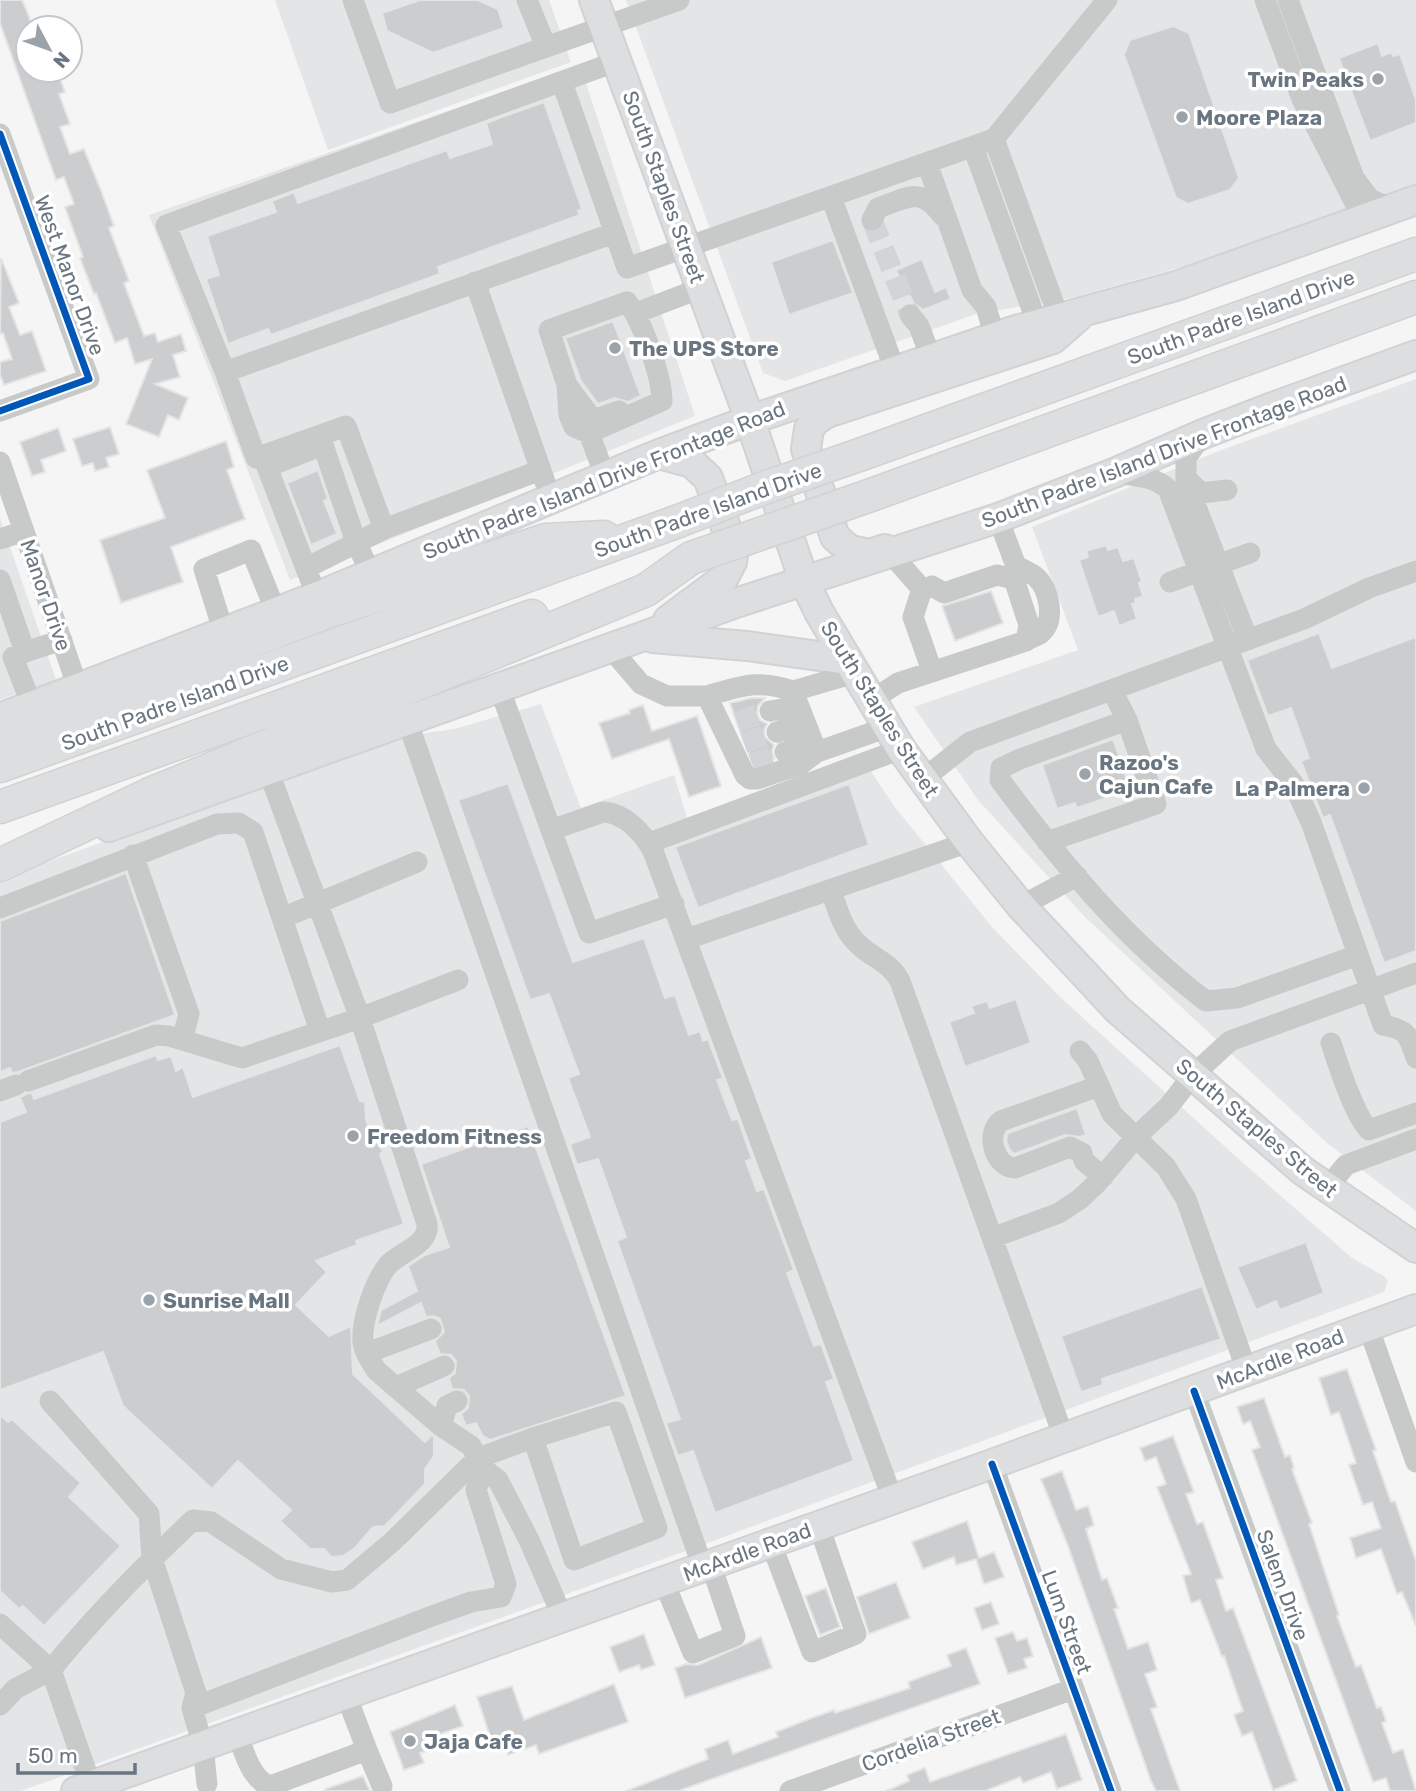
<svg xmlns="http://www.w3.org/2000/svg" width="1416" height="1791" font-family="Rubik,sans-serif">
<style>
.built{fill:#e4e5e6}
.building{fill:#cccdce;stroke:#e4e4e4;stroke-width:2}
.lines{fill:none;stroke-linecap:round;stroke-linejoin:round}
.minor-tunnel{stroke:#d2d5d8;stroke-width:21;stroke-dasharray:21 10;stroke-linecap:butt}
.major-casing{stroke:#d1d2d3;stroke-width:32}
.highway-casing{stroke:#d1d2d2;stroke-width:35}
.minor{stroke:#c8caca;stroke-width:21}
.major{stroke:#dddedf;stroke-width:28}
.highway{stroke:#dddedf;stroke-width:32}
.highway-bridge-casing{stroke:#d1d2d2;stroke-width:35;stroke-linecap:butt}
.highway-bridge{stroke:#dddedf;stroke-width:32}
.cycleway-casing{stroke:#fff;stroke-width:11}
.cycleway{stroke:#0057b8;stroke-width:7}
.poi-dot{fill:#9aa2aa;stroke:#fff;stroke-width:2.5}
.labels{text-anchor:middle;dominant-baseline:central;stroke-width:7;stroke-linejoin:round;paint-order:stroke}
.poi-label{font-size:21px;font-weight:bold;fill:#697681;stroke:#fff;text-anchor:start}
.street-label{font-size:21px;fill:#697681;stroke:#fff}
</style>
<rect width="100%" height="100%" fill="#f5f5f5"/>
<path class="built" d="M275 0H549L571 62 328 150Z
M626 0H1416V190L1279 240 1071 298 976 314 785 381 763 373Z
M580 65 695 416 290 580 149 215Z
M1416 379V1211L1328 1144 1086 918 978 800 914 707 1078 650 1032 527 1216 452Z
M0 518 56 680 0 700Z
M541 704 581 808 674 775 687 818 860 755 894 806 992 927 1060 997 1242 1162 1352 1258 1384 1276 1388 1282 1384 1292 686 1551 21 1791H0V879L391 738 454 729Z"/>
<path class="building" d="M0 0H22L26 9 33 28H28V70H57L65 92 59 94 70 124 60 127 70 154 84 149 102 193 114 226 109 228 129 281 124 283 144 336 155 333 158 342 181 334 186 351 173 355 180 377 155 384 188 398 179 420 168 415 159 437 126 424 152 359 135 364 127 338 115 343 96 293 94 294 80 258 83 257 65 207 74 204 64 177 56 180 0 23Z
M420 0H478L498 9 504 28 433 53 387 31 382 13Z
M1173 26 1189 33 1239 178 1230 190 1188 204 1176 198 1124 55 1130 40Z
M1378 43 1382 56 1392 52 1393 56 1400 54 1416 100V123L1370 141 1339 58Z
M544 102 582 209 578 211 580 215 438 267 440 274 271 335 268 329 228 344 206 279 219 275 207 236 276 212 272 201 294 192 298 203 447 150 450 158 492 144 486 123Z
M833 240 853 293 789 315 771 262Z
M1 258 19 303 9 307 20 335 32 331 46 371 4 385 0 374V362L12 359 3 333 0 334Z
M922 259 935 292 946 287 951 299 923 310 913 302 910 296 908 297 896 270Z
M613 321 641 396 628 402 615 398 598 404 581 381 565 338Z
M110 427 119 454 106 458 109 467 95 471 93 463 82 466 73 439Z
M58 428 66 451 41 460 45 472 32 476 20 442Z
M226 441 234 467 227 470 245 519 171 547 183 582 121 603 100 540 165 518 147 470Z
M318 470 328 499 324 501 337 534 311 545 287 483Z
M1106 545 1108 550 1118 547 1123 561 1134 558 1142 582 1139 583 1143 596 1135 599 1136 603 1132 604 1137 619 1119 626 1114 611 1098 617 1079 560 1088 557 1086 551Z
M991 591 1003 623 955 641 942 606Z
M1319 633 1332 668 1416 637V951L1384 963 1330 815 1323 818 1301 761 1309 758 1291 708 1268 716 1247 660Z
M751 698H765L758 706 757 714 760 720 767 724 764 730 765 737 774 745 772 751 774 759 755 766 744 742 730 703Z
M643 705 652 731 697 716 721 786 689 797 669 739 612 759 599 723 630 713 629 710Z
M1113 739 1129 785 1117 789 1118 794 1077 808 1075 803 1057 809 1042 765Z
M508 783 573 962 644 938 665 998 675 995 689 1035 700 1031 703 1041 708 1039 723 1078 717 1080 732 1120 738 1119 752 1159 746 1161 757 1191 764 1189 794 1270 787 1273 814 1346 821 1344 834 1379 826 1382 854 1461 715 1513 693 1451 678 1456 666 1423 680 1419 617 1241 626 1237 598 1159 577 1165 570 1144 590 1137 568 1078 579 1074 549 994 530 1000 458 800Z
M849 784 869 845 698 908 675 847Z
M126 873 175 1015 18 1072 12 1073 10 1068 0 1072V921Z
M1016 999 1031 1043 965 1067 949 1022 974 1013 971 1006 987 1001 990 1008Z
M340 1045 360 1101 365 1102 366 1120 375 1143H378L383 1152 380 1154 404 1224 356 1241 357 1245 316 1261 327 1272 296 1305 329 1336 351 1326 353 1374 425 1442 432 1435 434 1437V1456L425 1469V1484L385 1526 373 1527 355 1548 343 1556 331 1557 324 1549H310L280 1521 291 1510 238 1461 212 1489 123 1406 103 1352 0 1390V1122L26 1112 20 1097 26 1094 32 1093 34 1099 156 1055 158 1060 171 1056 176 1071 183 1067 193 1097Z
M1077 1108 1086 1135 1080 1137 1065 1135 1014 1154 1009 1149 1006 1140 1008 1133Z
M528 1126 626 1396 490 1440 482 1435 476 1423 466 1426 461 1414 468 1408 469 1396 464 1390 452 1389 449 1378 455 1373 456 1361 451 1355 440 1354 435 1341 444 1332 440 1319 434 1316 426 1317 421 1303 377 1326 381 1310 417 1291 408 1266 425 1255 449 1247 421 1164Z
M1306 1242 1324 1293 1280 1310 1276 1301 1256 1310 1237 1267Z
M1202 1286 1221 1339 1102 1379 1103 1385 1081 1392 1061 1336Z
M1347 1369 1376 1450 1373 1451 1391 1502 1395 1501 1416 1561V1626L1402 1592 1397 1594 1381 1549 1356 1558 1350 1538 1381 1528 1372 1502 1363 1505 1349 1465 1356 1463 1339 1412 1331 1415 1319 1378Z
M1264 1398 1285 1457 1290 1455 1294 1468 1292 1469 1312 1523 1309 1524 1339 1615 1337 1616 1356 1667 1361 1665 1377 1708 1381 1707 1386 1721 1382 1723 1393 1753 1403 1749 1416 1791H1390L1386 1778 1373 1782 1252 1450 1260 1447 1250 1421 1243 1424 1237 1407Z
M0 1415 8 1422 12 1419 81 1483 69 1497 121 1546 44 1626 23 1606 19 1609 0 1591Z
M1173 1436 1194 1492 1186 1494 1197 1524 1203 1522 1223 1578 1216 1580 1226 1611 1233 1608 1297 1781 1273 1790 1252 1732 1242 1736 1234 1715 1243 1711 1224 1656 1222 1657 1200 1600 1191 1603 1183 1576 1191 1574 1157 1487 1166 1484 1156 1457 1145 1461 1140 1448Z
M1062 1471 1076 1510 1088 1506 1094 1525 1086 1529 1102 1580 1107 1578 1118 1608 1114 1609 1128 1649 1148 1642 1157 1670 1145 1674 1157 1707 1151 1709 1180 1791H1156L1151 1781 1068 1546 1041 1479Z
M967 1521 979 1558 994 1552 1004 1577 984 1584 976 1559 956 1565 954 1557 923 1569 912 1542Z
M896 1582 910 1618 869 1634 857 1597Z
M826 1588 840 1627 820 1635 805 1596Z
M991 1602 999 1624 982 1630 974 1608Z
M1013 1632 1017 1641 1027 1638 1033 1656 1024 1659 1027 1668 1008 1674 995 1638Z
M644 1634 655 1665 641 1670 639 1665 619 1672 610 1647Z
M761 1637 772 1668 685 1698 675 1668 686 1664 698 1665Z
M966 1648 980 1684 678 1791H626L708 1759 705 1749 728 1740 733 1754 778 1737 776 1732 809 1719 834 1710 835 1713 910 1688 908 1682 951 1666 947 1655Z
M614 1684 628 1722 539 1754 536 1745 508 1755 504 1744 494 1748 477 1697 512 1686 524 1720Z
M455 1705 463 1726 426 1739 430 1750 420 1753 424 1763 404 1770 390 1732Z
M1066 1734 1082 1780 1057 1789 1051 1772 1023 1783 1020 1777 985 1791H886L909 1781 907 1775 925 1768 930 1782Z
M363 1776 370 1791H325V1789Z"/>
<g class="lines">
<path class="minor-tunnel" d="M872 220 910 315
M737 722 770 711
M744 743 777 732
M752 764 785 752"/>
<defs>
<path id="major" d="M594 0 750 420 804 581 819 612 901 749 969 842 1021 906 1118 1010 1303 1171 1416 1248
M659 454 692 463 708 478 734 549 732 562 723 579 668 620
M885 549 870 554 850 550 835 537 806 449 809 429 816 420 827 413 1053 339 1077 318
M653 638 747 646 848 660
M0 718 323 594 659 454 750 420 1016 330 1176 286 1416 200
M109 827 739 602 998 518 1114 473 1203 434 1270 408 1416 355
M76 1791 992 1464 1416 1309"/>
<path id="highway" d="M862 454 1416 254
M874 494 1416 297
M0 736 333 610 546 540 604 537
M0 766 676 522
M0 807 532 616
M0 865 150 794 646 590 691 558"/>
</defs>
<use href="#major" class="major-casing"/>
<use href="#highway" class="highway-casing"/>
<path class="minor" d="M353 0 390 103 546 47
M527 0 546 47 679 0
M1265 0 1302 99 1357 207 1356 222
M1288 0 1354 178 1370 199 1392 209
M562 82 627 268 994 139 1107 0
M0 134 89 379 0 411
M994 139 1059 318
M973 147 1037 323
M927 163 972 290 986 307 995 337
M831 197 895 370
M872 220 878 208C909 197 920 186 943 216
M475 282 545 482
M627 302C642 320 662 377 662 401L589 433 574 427 569 415 567 385 549 330Z
M636 313 701 288
M910 315 919 326 931 358
M225 372 614 233
M567 385 590 416 599 418 619 411
M589 433 605 476
M1203 434 1186 458V481L1248 640
M0 462 78 688
M1114 473C1134 476 1152 475 1168 489L1266 749 1293 783 1311 822 1383 1025C1408 1030 1408 1034 1416 1058
M1187 479 1201 493 1227 490
M384 529 346 426 256 458 225 372 166 225 618 61
M0 539 24 531
M891 554 922 589 913 617 932 671
M306 568 384 529 541 470
M0 580 25 652 62 640
M1170 582 1250 553
M932 586 944 593 997 575 1014 579 1029 625 1026 641
M317 597 267 467 323 445 356 542 371 574
M224 633 204 569 251 550 276 612
M611 649 641 684 667 696H707L745 775 750 779H757L801 764 817 752 888 727
M25 652 13 657 32 706
M499 687 551 830 603 812C625 813 643 833 653 851L893 1500
M1112 690 1127 720 1020 759 1001 768 1000 780C1061 862 1124 939 1206 1001L1237 998 1358 955
M707 696C743 686 756 679 793 691
M872 700 898 683 1026 641C1030 638 1037 636 1041 633 1056 620 1049 589 1036 577 1030 572 1022 569 1016 566L998 518
M770 711 799 706
M407 720 703 1568
M777 732 805 722
M785 752 812 740
M817 752 793 691 855 673
M268 770 360 1018 427 1224C430 1245 400 1252 388 1265 375 1281 361 1321 363 1342 364 1352 371 1362 377 1371L441 1426 471 1446 484 1469 498 1480 529 1540 563 1618
M922 780 970 742 1304 619 1369 588 1416 571
M551 830 589 933 674 904
M1047 842 1156 804 1127 720
M649 843 901 749
M133 855 189 1014 182 1040
M831 891C838 910 843 931 859 945 875 960 889 961 900 981L1064 1438
M1021 906 1077 876
M0 908 217 824 239 823 253 832 282 918 417 862
M282 918 320 1031
M687 939 969 842
M1331 1043C1338 1064 1354 1115 1369 1130L1416 1113
M1080 1051 1088 1061 1112 1114 1166 1167 1186 1199 1247 1371
M28 1081 156 1035 169 1036 242 1058 360 1018 458 980
M1099 1086 1001 1121C985 1133 994 1167 1015 1168L1070 1147 1082 1153 1084 1161 1103 1177
M0 1091 16 1085
M1327 1188 1346 1165 1416 1139
M992 1238 1059 1213 1080 1199 1097 1183 1137 1136 1169 1106 1193 1075 1230 1041 1416 973
M1368 1326 1416 1462
M367 1353 431 1329
M396 1387 444 1366
M1194 1391 1340 1791
M50 1401 149 1514 152 1558 196 1693 192 1708 203 1746 207 1784
M441 1426 447 1406 457 1401
M992 1464 1111 1791
M771 1543 812 1652 856 1634 819 1526
M664 1582 693 1653 735 1636 711 1565
M0 1624 51 1670 15 1689 0 1705
M192 1708 432 1616 471 1602 501 1597 506 1584 476 1490 484 1469
M237 1734C244 1751 251 1780 270 1786L367 1750 346 1695
M367 1750 382 1786
M93 1791 51 1670C94 1616 142 1568 193 1520L211 1522 281 1569 332 1582 347 1580 392 1542 478 1458 533 1438 616 1412 657 1528 574 1560 533 1438
M790 1791 1073 1689"/>
<use href="#major" class="major"/>
<use href="#highway" class="highway"/>
<defs>
<path id="highway-bridge" d="M676 522 764 488 862 454
M691 558 874 494"/>
</defs>
<use href="#highway-bridge" class="highway-bridge-casing"/>
<use href="#highway-bridge" class="highway-bridge"/>
<defs>
<path id="cycleway" d="M0 134 89 379 0 411
M1194 1391 1340 1791
M992 1464 1111 1791"/>
</defs>
<use href="#cycleway" class="cycleway-casing"/>
<use href="#cycleway" class="cycleway"/>
</g>
<g class="poi-dot">
<circle cx="1378" cy="79" r="7"/>
<circle cx="1182" cy="117" r="7"/>
<circle cx="615" cy="348" r="7"/>
<circle cx="1085" cy="774" r="7"/>
<circle cx="1364" cy="788" r="7"/>
<circle cx="353" cy="1136" r="7"/>
<circle cx="149" cy="1300" r="7"/>
<circle cx="410" cy="1741" r="7"/>
</g>
<g class="labels">
<g class="poi-label">
<text x="1364" y="79" text-anchor="end">Twin Peaks</text>
<text x="1196" y="117">Moore Plaza</text>
<text x="629" y="348">The UPS Store</text>
<text x="1099" y="762">Razoo's<tspan x="1099" dy="24">Cajun Cafe</tspan></text>
<text x="1350" y="788" text-anchor="end">La Palmera</text>
<text x="367" y="1136">Freedom Fitness</text>
<text x="163" y="1300">Sunrise Mall</text>
<text x="424" y="1741">Jaja Cafe</text>
</g>
<g class="street-label">
<text transform="translate(664 187) rotate(70)">South Staples Street</text>
<text transform="translate(70 275) rotate(70)">West Manor Drive</text>
<text transform="translate(1241 317) rotate(-20)">South Padre Island Drive</text>
<text transform="translate(1164 452) rotate(-21)">South Padre Island Drive Frontage Road</text>
<text transform="translate(604 480) rotate(-22)">South Padre Island Drive Frontage Road</text>
<text transform="translate(708 510) rotate(-20)">South Padre Island Drive</text>
<text transform="translate(46 595) rotate(71)">Manor Drive</text>
<text transform="translate(175 703) rotate(-20)">South Padre Island Drive</text>
<text transform="translate(880 709) rotate(58)">South Staples Street</text>
<text transform="translate(1257 1128) rotate(40)">South Staples Street</text>
<text transform="translate(1280 1359) rotate(-21)">McArdle Road</text>
<text transform="translate(747 1552) rotate(-20)">McArdle Road</text>
<text transform="translate(1283 1585) rotate(70)">Salem Drive</text>
<text transform="translate(1067 1622) rotate(70)">Lum Street</text>
<text transform="translate(931 1740) rotate(-20)">Cordelia Street</text>
</g>
</g>
<g transform="translate(49 49) rotate(131)"><circle r="33" fill="#ffffff" stroke="#c3c8cd" stroke-width="2"/>
<path d="M0-5L12 26L0 18L-12 26Z" fill="#9aa2aa"/>
<text y="-10" font-size="19" font-weight="bold" text-anchor="middle" fill="#697681">N</text>
</g>
<path d="M18 1763v10h117v-10" fill="none" stroke="#697681" stroke-width="3.5"/>
<text x="28" y="1763" font-size="21" fill="#697681" stroke="#ffffff" stroke-width="5" paint-order="stroke">50 m</text>
</svg>
